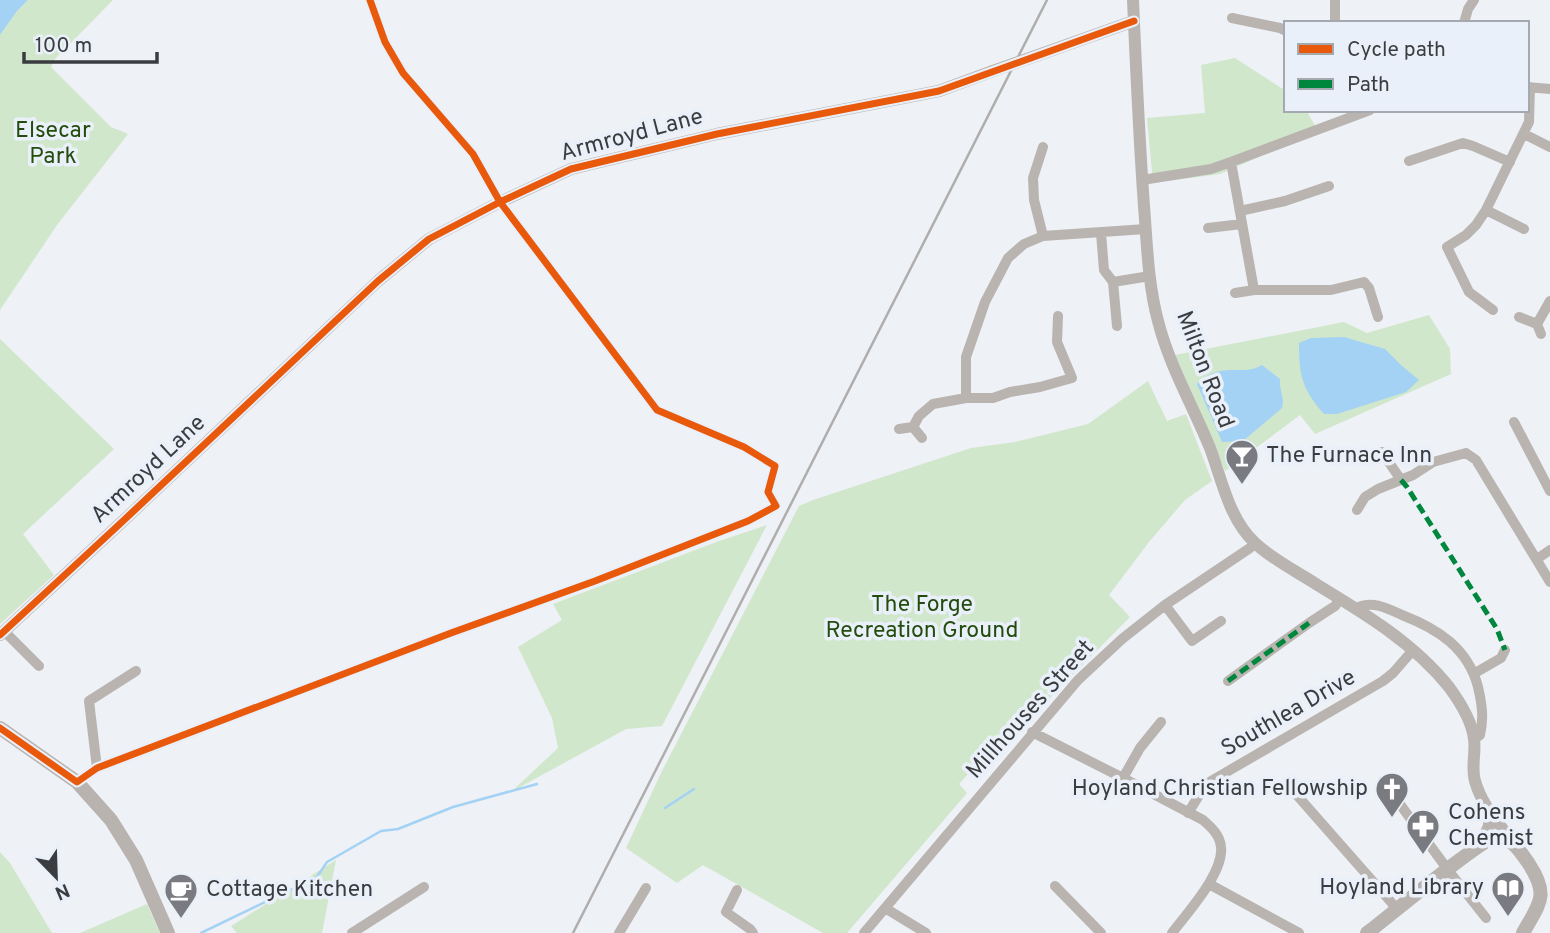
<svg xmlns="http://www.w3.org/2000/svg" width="1550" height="933" font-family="Overpass,sans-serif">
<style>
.green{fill:#d0e7cb}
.water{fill:#a3d2f5}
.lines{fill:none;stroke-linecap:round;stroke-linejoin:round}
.stream{stroke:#a3d2f5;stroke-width:2.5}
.minor{stroke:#b9b4b0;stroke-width:10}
.tertiary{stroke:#b9b4b0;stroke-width:12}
.secondary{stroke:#b8b3af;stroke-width:14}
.rail{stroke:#b0aead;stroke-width:2.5}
.tertiary-bridge{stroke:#b9b4b0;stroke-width:12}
.quiet{stroke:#00873e;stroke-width:5;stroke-dasharray:10 5;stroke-linecap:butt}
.cycleway-casing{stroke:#eaf0f9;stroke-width:11}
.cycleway{stroke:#e8590c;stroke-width:7}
.labels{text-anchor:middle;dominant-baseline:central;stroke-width:7;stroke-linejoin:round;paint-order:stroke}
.park-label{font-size:23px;fill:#234c0d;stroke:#eaf0f9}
.street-label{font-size:23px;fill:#3a3c40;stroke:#eaf0f9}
.poi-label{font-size:23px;fill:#3a3c40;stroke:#eaf0f9;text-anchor:start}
</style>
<rect width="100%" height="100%" fill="#eef1f6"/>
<path class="green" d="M28 0H113L55 59 51 67 111 127 128 134 57 225 0 310V35L17 11Z
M1235 58 1286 91V110H1306L1318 131 1220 174 1153 183 1147 118 1205 113 1201 65Z
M1429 315 1450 349 1451 374 1315 434 1300 415 1225 471 1175 355 1344 322 1367 333Z
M0 339 114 449 23 534 54 575 0 624Z
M1148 381 1167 421 1186 414 1212 481 1185 500 1149 542 1109 595 1130 617 1026 722 977 781 969 773 959 784 967 793 847 933H823L703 865 677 883 626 848 662 771 799 506 813 500 971 448 1015 442 1088 424Z
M767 525 662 726 626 729 511 792 558 748 552 718 518 647 562 620 553 604 719 541Z
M0 852 10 863 52 933H0Z
M336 860 322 933H237L231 926Z
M147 904 160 933H80Z"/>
<path class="water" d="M0 0H28L17 11 0 35Z
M1344 337 1385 349 1401 365 1419 380 1406 392 1337 414H1324C1302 389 1299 376 1299 343L1311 338Z
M1262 365 1280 379C1279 391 1285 397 1282 408L1243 441 1222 442 1197 384C1220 360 1244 377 1262 365Z"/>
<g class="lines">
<path class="stream" d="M665 808 694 789
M201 933 317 877 327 862 381 831 398 829 453 807 537 784"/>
<path class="minor" d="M1232 18 1280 28 1286 31
M1335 23V0
M1464 23 1468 9 1474 0
M1527 87 1550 89
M1524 134 1550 147
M1409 161 1463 143 1473 146 1510 162
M1231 162 1254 290
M1142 180 1211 169 1231 162 1370 110
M1486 210 1524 229
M1240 211 1285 201 1329 186
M1208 228 1242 224
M1101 233 1104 270 1113 282 1150 276
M1043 236 1034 200 1033 178 1043 147
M1113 282 1117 326
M1235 293 1254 290H1331L1364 282 1369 288 1378 317
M1493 310 1469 292 1447 247 1466 235 1476 225 1486 210 1529 122 1530 87
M1519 317 1537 324 1541 334
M1537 324 1550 301
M966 398V357L985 302 1008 258 1024 244 1043 236 1146 229
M1514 422 1550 491
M913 427 922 438
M899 429 913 427 919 416 933 404 966 398H993L1010 392 1040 387 1072 378 1057 342 1058 316
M1382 452 1401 480
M1357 510 1365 497 1378 489 1413 475 1433 462 1466 453 1476 460 1550 582
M1537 559 1550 550
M1165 605 1192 641 1221 621
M1356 608C1372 600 1387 608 1402 615 1438 629 1468 648 1478 687 1482 704 1484 718 1480 735L1474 739
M4 631 39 666
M1475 673 1501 658 1505 650
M1228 681 1309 623 1335 606 1340 599
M1032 732 1123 778 1203 820C1211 827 1220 835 1221 847 1224 873 1187 913 1172 933
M97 768 89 701 136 671
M1123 778 1140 748 1161 722
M1383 781 1448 870 1486 918
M77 782 97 768 205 727
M1295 793 1398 910
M1188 813 1206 784 1383 681 1393 673 1413 650
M1209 884 1299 933
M1055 886 1101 933
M737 890 726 912 750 929 753 933
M885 908 926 933
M352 933 424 887
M619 933 646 888
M864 933 1078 680 1122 639 1165 605 1250 548 1255 543"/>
<path class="tertiary" d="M1133 0C1136 69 1139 137 1144 206 1147 244 1148 284 1158 321 1169 365 1193 406 1210 448 1222 480 1229 519 1255 543 1273 560 1296 571 1316 584 1364 613 1414 643 1449 687 1460 702 1472 721 1474 739 1476 753 1471 767 1475 781 1482 806 1499 823 1514 844
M1027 59 1134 21
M0 635 123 521 378 281 429 239 500 202 571 169 717 134 939 91 993 71
M1480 845 1489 826V812"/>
<path class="secondary" d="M0 728 77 782 111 820 136 860 168 933
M1367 933C1386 919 1483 837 1497 837 1512 837 1522 854 1529 864 1550 896 1539 904 1523 933"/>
<path class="rail" d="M573 933 1047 0"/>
<path class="tertiary-bridge" d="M993 71 1027 59"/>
<path class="quiet" d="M1401 480 1407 487 1497 629 1505 650
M1228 681 1309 623"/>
<defs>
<path id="cycleway" d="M0 635 123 521 378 281 429 239 500 202 571 169 717 134 939 91 1134 21
M0 728 77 782 97 768 451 633 595 581 748 521 776 506 768 492 775 466 744 447 657 410 500 202 473 154 403 73 385 42 370 0"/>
</defs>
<use href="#cycleway" class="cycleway-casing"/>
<use href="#cycleway" class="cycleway"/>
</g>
<defs>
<symbol id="bar-pin" viewBox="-11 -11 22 30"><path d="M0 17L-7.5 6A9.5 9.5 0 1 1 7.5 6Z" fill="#797b80" stroke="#eaf0f9"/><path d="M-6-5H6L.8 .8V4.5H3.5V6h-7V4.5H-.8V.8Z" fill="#fff"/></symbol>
<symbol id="church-pin" viewBox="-11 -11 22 30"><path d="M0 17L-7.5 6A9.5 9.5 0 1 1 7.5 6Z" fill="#797b80" stroke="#eaf0f9"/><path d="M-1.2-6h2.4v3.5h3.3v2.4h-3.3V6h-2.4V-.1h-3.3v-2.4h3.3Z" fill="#fff"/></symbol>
<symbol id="pharmacy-pin" viewBox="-11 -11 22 30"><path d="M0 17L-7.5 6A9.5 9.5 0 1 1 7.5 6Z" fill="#797b80" stroke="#eaf0f9"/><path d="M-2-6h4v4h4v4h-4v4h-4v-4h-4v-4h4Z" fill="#fff"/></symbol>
<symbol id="library-pin" viewBox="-11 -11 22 30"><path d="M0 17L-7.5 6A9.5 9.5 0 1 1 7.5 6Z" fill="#797b80" stroke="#eaf0f9"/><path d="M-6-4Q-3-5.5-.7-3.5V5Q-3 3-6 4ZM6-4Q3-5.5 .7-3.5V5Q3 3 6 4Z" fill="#fff"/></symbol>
<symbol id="cafe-pin" viewBox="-11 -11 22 30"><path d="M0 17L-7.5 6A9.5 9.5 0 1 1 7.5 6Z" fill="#797b80" stroke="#eaf0f9"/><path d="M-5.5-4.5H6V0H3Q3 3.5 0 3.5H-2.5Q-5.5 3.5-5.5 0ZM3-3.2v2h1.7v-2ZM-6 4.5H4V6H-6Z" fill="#fff"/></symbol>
</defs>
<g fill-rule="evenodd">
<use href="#bar-pin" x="1223" y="437" width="38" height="52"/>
<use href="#church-pin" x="1373" y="770" width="38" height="52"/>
<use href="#pharmacy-pin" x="1404" y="807" width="38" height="52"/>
<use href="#library-pin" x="1489" y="869" width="38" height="52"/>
<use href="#cafe-pin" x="162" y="871" width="38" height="52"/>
</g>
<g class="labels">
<g class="park-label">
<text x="53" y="131">Elsecar<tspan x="53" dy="26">Park</tspan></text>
<text x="922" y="605">The Forge<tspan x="922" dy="26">Recreation Ground</tspan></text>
</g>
<g class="street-label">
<text transform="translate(632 136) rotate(-15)">Armroyd Lane</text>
<text transform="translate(1204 370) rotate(69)">Milton Road</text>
<text transform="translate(149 470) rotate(-43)">Armroyd Lane</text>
<text transform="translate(1031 710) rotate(-48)">Millhouses Street</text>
<text transform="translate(1289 714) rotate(-30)">Southlea Drive</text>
</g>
<g class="poi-label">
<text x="1266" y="456">The Furnace Inn</text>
<text x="1368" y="789" text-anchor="end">Hoyland Christian Fellowship</text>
<text x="1448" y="813">Cohens<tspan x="1448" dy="26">Chemist</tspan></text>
<text x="1484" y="888" text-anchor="end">Hoyland Library</text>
<text x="206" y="890">Cottage Kitchen</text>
</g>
</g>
<rect x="1284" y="21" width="245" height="91" fill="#eaf0f9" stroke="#a4a8af" stroke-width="2"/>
<rect x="1298" y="44" width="35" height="10" fill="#e8590c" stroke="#a4a8af" stroke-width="2"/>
<text x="1347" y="56" font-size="21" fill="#3a3c40">Cycle path</text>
<rect x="1298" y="79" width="35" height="10" fill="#00873e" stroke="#a4a8af" stroke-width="2"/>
<text x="1347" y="91" font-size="21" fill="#3a3c40">Path</text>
<g transform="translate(56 877) rotate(157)" stroke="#eaf0f9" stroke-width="5" paint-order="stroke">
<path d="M0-5L12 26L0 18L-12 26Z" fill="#3a3c40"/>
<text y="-10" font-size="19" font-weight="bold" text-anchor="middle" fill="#3a3c40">N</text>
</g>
<path d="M24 52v10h133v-10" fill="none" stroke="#3a3c40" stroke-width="3.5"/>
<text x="35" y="52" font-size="21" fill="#3a3c40" stroke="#eaf0f9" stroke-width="5" paint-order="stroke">100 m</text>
</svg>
